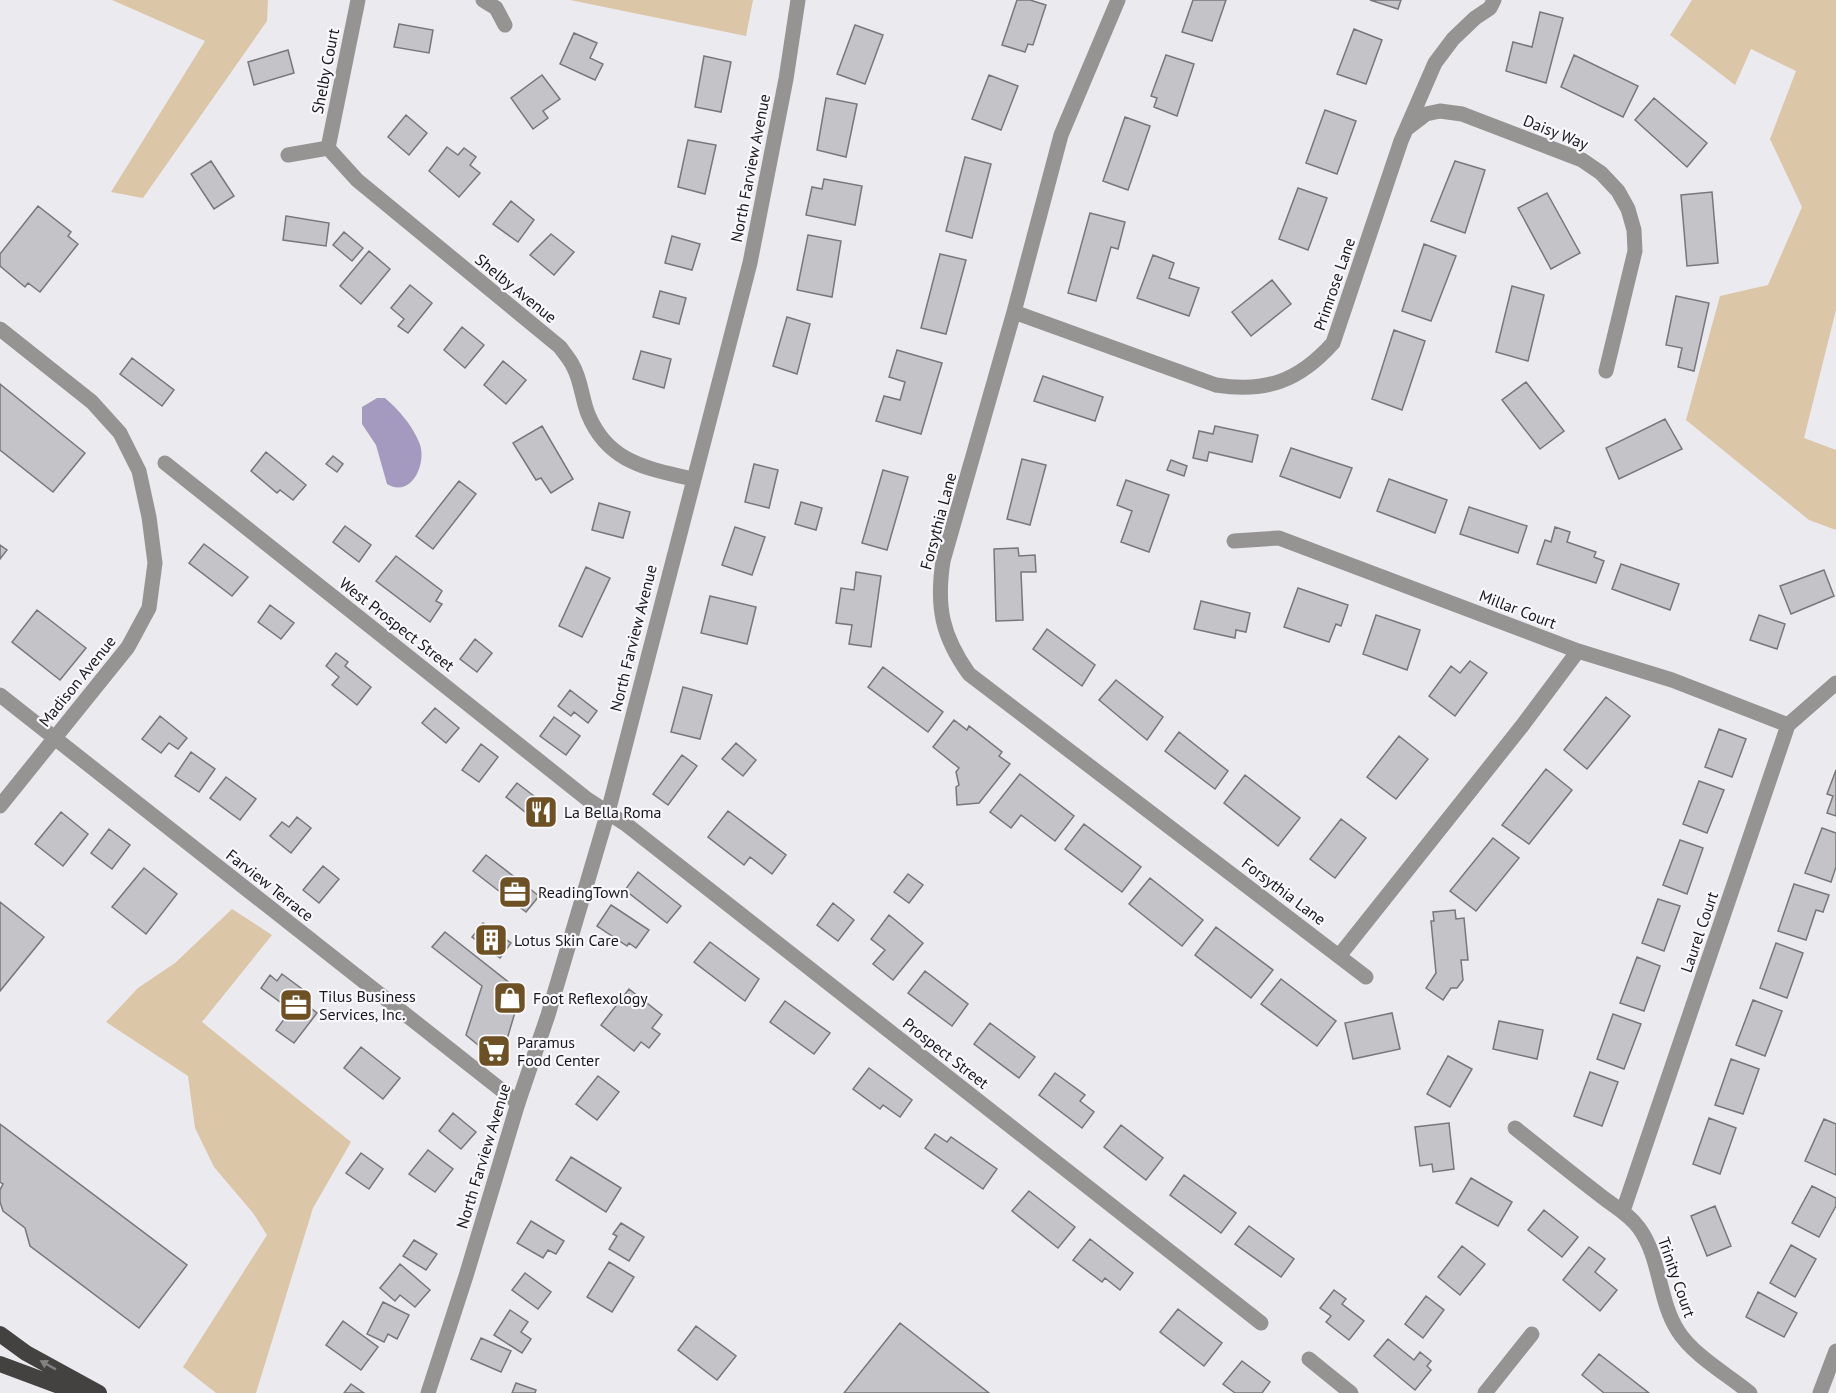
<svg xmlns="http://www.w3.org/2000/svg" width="1836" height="1393" font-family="'PT Sans',sans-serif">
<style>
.green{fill:#dcc6a8}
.water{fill:#a49abf}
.building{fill:#c4c3c7;stroke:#78777b;stroke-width:1.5}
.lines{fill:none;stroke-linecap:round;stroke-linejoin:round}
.minor{stroke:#969493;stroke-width:15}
.tertiary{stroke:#969493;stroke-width:15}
.trunk{stroke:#444240;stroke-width:16}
.oneway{fill:#838282}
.labels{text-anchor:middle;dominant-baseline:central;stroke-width:4.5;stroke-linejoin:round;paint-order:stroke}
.street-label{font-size:16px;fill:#19181a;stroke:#f9f8fc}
.poi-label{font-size:16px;fill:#19181a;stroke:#f9f8fc;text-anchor:start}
</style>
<rect width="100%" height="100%" fill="#ebeaef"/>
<path class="green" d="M112 0H268L267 21 143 198 111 192 205 41Z
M570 0H753L746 36Z
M1692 0H1836V310L1804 438 1836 450V530L1809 520 1686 420 1720 296 1768 285 1802 207 1770 139 1796 71 1751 49 1735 85 1670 35Z
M232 909 272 935 202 1022 351 1142 313 1208 256 1393H216L183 1367 267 1235 253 1213 214 1167 195 1128 188 1076 106 1022 138 988 175 963Z"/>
<path class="water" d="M377 398H385C399 410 412 425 419 442 428 462 412 499 387 484L376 445 362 424V407Z"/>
<path class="building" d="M1017 0H1030L1046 5 1033 45 1028 44 1025 52 1002 45Z
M1193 0H1226L1212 41 1182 32Z
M1370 0H1401L1398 9Z
M1540 12 1563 18 1546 83 1506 71 1513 42 1532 47Z
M399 24 433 30 429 53 394 47Z
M855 25 883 35 865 84 837 74Z
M1354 29 1382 40 1366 84 1337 74Z
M574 33 597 43 590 58 603 64 595 80 560 64Z
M288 50 294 73 254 85 248 62Z
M1166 55 1194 64 1177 116 1154 107 1157 98 1151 96Z
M1574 55 1638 86 1623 117 1561 87Z
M704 56 731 62 721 112 695 107Z
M542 75 560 99 543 111 548 118 533 129 511 98Z
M989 75 1018 86 1001 130 972 119Z
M826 98 857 104 846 157 817 150Z
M1654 98 1707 143 1687 167 1635 120Z
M1325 110 1356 121 1337 174 1306 163Z
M406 115 427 133 409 155 388 137Z
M1125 117 1150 126 1128 190 1103 181Z
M688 140 716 145 705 194 678 187Z
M447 147 458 155 464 148 476 157 470 165 480 173 459 197 429 171Z
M965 157 991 164 972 238 946 231Z
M211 161 234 196 214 209 191 174Z
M1455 161 1485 170 1465 233 1431 221Z
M824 179 862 186 855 225 806 215 812 187 822 189Z
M1298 188 1327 198 1308 250 1279 239Z
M1712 192 1718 263 1687 266 1681 195Z
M1547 193 1580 253 1551 269 1518 208Z
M511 201 534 220 518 242 493 224Z
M38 206 71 232 68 236 78 244 40 292 28 283 25 287 0 266V254Z
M1090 213 1125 222 1118 249 1111 247 1096 301 1068 293Z
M286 216 329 223 326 246 283 240Z
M344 232 363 248 352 261 333 245Z
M551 234 574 252 554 275 530 255Z
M808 235 841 241 832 297 797 290Z
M672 236 700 244 692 270 665 263Z
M1424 244 1456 256 1431 321 1402 311Z
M369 251 390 269 361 304 340 286Z
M940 254 966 260 946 334 921 328Z
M1153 255 1174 263 1169 278 1199 288 1189 316 1137 298Z
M1272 280 1291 304 1251 336 1232 312Z
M410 285 432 303 408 333 398 326 404 319 391 308Z
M1512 286 1544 295 1528 361 1496 352Z
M660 291 686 298 679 324 653 317Z
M1676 296 1709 303 1694 371 1678 367 1682 348 1666 345Z
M787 317 810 324 797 374 773 366Z
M462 327 484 345 465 368 444 350Z
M1394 330 1425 341 1402 410 1372 399Z
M897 350 942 363 921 434 876 421 884 396 900 400 905 382 889 377Z
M641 351 671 359 664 388 633 379Z
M132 358 174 390 162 406 120 374Z
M503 361 526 380 506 404 484 385Z
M1043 376 1103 397 1095 421 1034 401Z
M1526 382 1564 431 1540 449 1502 400Z
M0 384 85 453 53 492 0 450Z
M1665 419 1682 449 1619 479 1606 448Z
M542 426 573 479 551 493 541 478 536 480 513 443Z
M1215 426 1258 435 1252 462 1209 452 1207 461 1193 458 1199 431 1213 434Z
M1291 448 1352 468 1340 498 1280 476Z
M266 452 306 485 293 500 280 490 277 493 251 471Z
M333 456 343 464 337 472 326 464Z
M1022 459 1046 465 1030 525 1007 519Z
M1171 460 1187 466 1184 476 1167 470Z
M754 464 778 470 769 508 745 502Z
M883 470 908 477 887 550 862 543Z
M1389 479 1447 500 1435 533 1377 511Z
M1126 480 1169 495 1149 552 1121 542 1132 511 1117 505Z
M459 481 476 494 433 549 416 536Z
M801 502 822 508 816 530 795 524Z
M599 503 630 512 623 538 592 530Z
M1469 507 1527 526 1518 553 1460 534Z
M345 526 371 545 359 562 333 542Z
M735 527 765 537 752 575 722 565Z
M1555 527 1570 532 1567 542 1596 552 1594 557 1604 561 1596 583 1537 564 1545 540 1551 542Z
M204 544 248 577 232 596 189 563Z
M0 545 7 550 0 559Z
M1018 548 1019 556 1035 555 1036 572H1021L1023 620 996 621 994 549Z
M396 556 442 591 436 601 442 604 430 622 376 581Z
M1621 564 1679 584 1670 610 1612 589Z
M586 567 610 578 582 637 559 626Z
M1824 570 1834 596 1791 614 1780 586Z
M856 572 881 576 871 647 849 644 852 625 836 623 841 588 854 590Z
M1298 588 1348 605 1341 626 1336 624 1329 642 1284 627Z
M710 596 756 607 747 644 701 633Z
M1201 601 1250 613 1246 632 1236 630 1235 638 1194 629Z
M270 605 294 623 281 639 258 622Z
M37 610 86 648 60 680 12 642Z
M1376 615 1420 630 1407 670 1363 654Z
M1759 615 1785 624 1777 649 1750 640Z
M1047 629 1095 665 1082 686 1033 649Z
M475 639 492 653 477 672 460 659Z
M336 653 348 662 345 666 371 687 357 705 332 685 339 677 326 666Z
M1470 661 1487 673 1455 716 1429 696 1451 666 1460 673Z
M883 667 943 712 928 732 868 687Z
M1116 680 1163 717 1147 740 1099 700Z
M683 687 712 695 700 739 671 732Z
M570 690 597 711 588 723 574 712 571 716 558 706Z
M1606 697 1630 716 1587 769 1564 750Z
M435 708 459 728 446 743 422 723Z
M160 716 187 738 178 749 169 743 161 753 142 739Z
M554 717 580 736 566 755 540 736Z
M954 720 967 730 969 726 1002 752 999 756 1010 764 979 803 957 805 956 787 959 785 956 772 959 768 933 747Z
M1719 729 1746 739 1732 777 1705 767Z
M1179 732 1228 771 1215 789 1165 751Z
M1399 736 1428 759 1396 799 1367 777Z
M736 743 756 760 743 776 722 759Z
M481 744 498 757 479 782 462 770Z
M191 752 215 769 199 792 175 776Z
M682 755 697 766 668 805 653 794Z
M1546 769 1572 790 1529 844 1502 825Z
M1836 770V816L1827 813 1833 796 1827 794Z
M1020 774 1074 816 1055 841 1021 815 1011 828 990 812Z
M1245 775 1300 818 1278 846 1224 803Z
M226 777 256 799 240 820 210 798Z
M1699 781 1724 790 1707 833 1683 824Z
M517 783 551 809 539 823 506 797Z
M728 811 786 855 772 874 750 857 744 865 708 837Z
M61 812 88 834 63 866 35 844Z
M297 817 311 828 291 853 270 836 282 822 289 827Z
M1341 819 1366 838 1335 878 1310 859Z
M1084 824 1141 867 1122 892 1065 849Z
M1822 828 1836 833V867L1831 882 1805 873Z
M109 829 130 845 112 869 91 853Z
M1493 838 1519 858 1476 911 1450 891Z
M1680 840 1703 848 1687 894 1663 885Z
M486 855 539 896 526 912 473 871Z
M323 866 339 879 319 903 303 890Z
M144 868 177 894 146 934 112 907Z
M638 872 681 906 667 923 625 890Z
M908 874 923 885 909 903 894 892Z
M1150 878 1203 920 1182 946 1129 904Z
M1794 884 1829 895 1823 912 1816 910 1806 940 1778 931Z
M1658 899 1680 906 1664 951 1642 943Z
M0 902 44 937 0 991Z
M833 903 854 920 838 941 817 925Z
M611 905 649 930 636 948 629 943 627 946 597 926Z
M1455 910 1456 919 1464 918 1468 960H1461L1463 980 1457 988H1451L1443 1000 1426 988 1436 973 1431 921H1434L1433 912Z
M889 915 923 943 893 980 873 964 885 950 871 939Z
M483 923 511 943 500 958 472 937Z
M1216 927 1273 970 1251 998 1195 955Z
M445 932 521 992 500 1063 466 1035 482 986 432 947Z
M710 942 759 979 745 1001 694 962Z
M1776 943 1803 953 1787 998 1760 988Z
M1637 957 1660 966 1644 1011 1620 1003Z
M925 971 968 1004 952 1026 908 993Z
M282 974 306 992 300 1000 317 1013 294 1043 276 1030 291 1010 261 988 270 975 277 981Z
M1281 979 1336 1021 1317 1046 1261 1004Z
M629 989 662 1015 652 1028 660 1034 649 1048 641 1042 634 1051 601 1025Z
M1753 1000 1782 1011 1765 1056 1736 1045Z
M785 1001 830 1033 814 1054 770 1022Z
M1392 1013 1400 1049 1353 1059 1345 1023Z
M1613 1014 1641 1024 1624 1069 1597 1059Z
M1499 1021 1543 1030 1537 1059 1493 1049Z
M990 1023 1035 1057 1019 1078 974 1044Z
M361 1047 400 1078 383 1099 344 1068Z
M1448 1056 1472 1069 1450 1107 1427 1094Z
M1731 1059 1759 1069 1743 1114 1715 1105Z
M869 1068 912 1100 900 1117 883 1105 880 1109 853 1089Z
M1590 1072 1618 1082 1602 1126 1574 1116Z
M1055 1073 1085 1095 1080 1101 1094 1112 1082 1128 1039 1095Z
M598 1076 619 1092 597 1120 576 1104Z
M453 1113 476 1132 461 1149 439 1131Z
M1709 1118 1736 1128 1720 1174 1693 1164Z
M1824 1119 1836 1124V1175L1805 1161Z
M1449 1123 1454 1169 1433 1172 1432 1164 1420 1166 1415 1127Z
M0 1124 187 1265 139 1328 30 1246 25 1228 3 1211 0 1202V1190L3 1184 0 1182Z
M1121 1125 1163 1158 1146 1180 1104 1147Z
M935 1134 947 1142 951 1137 997 1169 983 1189 925 1148Z
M428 1150 453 1169 435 1192 409 1174Z
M361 1153 383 1169 369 1189 346 1173Z
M571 1157 621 1188 606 1212 556 1180Z
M1184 1175 1236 1213 1221 1233 1170 1195Z
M1471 1178 1512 1202 1498 1226 1456 1203Z
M1812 1186 1836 1198V1206L1819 1237 1792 1223Z
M1029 1191 1075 1227 1058 1248 1012 1211Z
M1715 1206 1731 1246 1707 1256 1691 1216Z
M1544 1210 1578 1237 1562 1257 1528 1230Z
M531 1221 564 1241 556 1254 548 1250 543 1258 517 1243Z
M621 1223 644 1237 629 1261 609 1249 617 1236 613 1234Z
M1249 1226 1294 1259 1281 1277 1235 1244Z
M1090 1239 1133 1273 1120 1290 1105 1278 1102 1282 1073 1260Z
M414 1240 437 1254 426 1270 403 1256Z
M1791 1245 1816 1259 1795 1297 1770 1283Z
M1462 1246 1485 1264 1460 1295 1438 1277Z
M1589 1247 1605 1259 1595 1272 1617 1290 1600 1311 1563 1280Z
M609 1262 634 1277 612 1312 587 1297Z
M400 1264 430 1290 415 1307 400 1295 395 1301 380 1288Z
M525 1273 551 1292 538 1309 512 1290Z
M1334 1290 1346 1299 1342 1304 1364 1321 1349 1340 1326 1322 1331 1316 1320 1308Z
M1758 1292 1797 1313 1784 1337 1746 1317Z
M1426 1296 1444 1310 1423 1338 1405 1324Z
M383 1302 409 1315 397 1339 388 1334 384 1342 367 1334Z
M1178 1309 1222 1343 1204 1366 1160 1332Z
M510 1310 528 1322 521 1332 531 1339 522 1353 494 1335Z
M343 1321 378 1347 361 1370 326 1345Z
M900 1323 989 1393H844Z
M696 1326 736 1356 717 1380 678 1350Z
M481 1338 511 1351 501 1372 471 1359Z
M1388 1339 1414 1360 1420 1352 1431 1361 1427 1366 1431 1370 1415 1390 1374 1356Z
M1599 1354 1649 1393H1604L1582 1375Z
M1242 1361 1270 1382 1262 1393H1235L1223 1384Z
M516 1383 536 1390 535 1393H512Z
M351 1384 364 1393H344Z"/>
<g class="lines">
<path class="minor" d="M483 0 496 8 505 25
M1118 0 1061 135 1014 312 943 561C936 607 942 636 969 674L1366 977
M1409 127 1426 114 1440 111 1462 114 1582 160 1601 173 1618 191 1628 209 1634 230 1635 251 1606 371
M328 148 358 0
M288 155 328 148 357 180 560 347C564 353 570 359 573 366 581 380 582 399 588 414 608 463 647 468 692 479
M1014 312 1216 385C1266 393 1299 381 1333 343L1401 141 1435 63 1453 39 1475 18 1490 8 1494 0
M0 329 92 402 120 433 139 471 149 517 155 563 149 608 128 647 0 806
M165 463 587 799 627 825 1261 1323
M1234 541 1279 538 1578 651 1672 680 1788 725
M0 695 518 1103
M1339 956 1522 726 1578 651
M1515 1128C1544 1151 1572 1174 1601 1196 1615 1207 1629 1214 1639 1228 1661 1258 1658 1300 1678 1331 1693 1355 1728 1375 1750 1393
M1623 1211 1788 725 1836 683
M1309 1359 1351 1393
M1485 1393 1532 1334
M1820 1393 1836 1351"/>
<path class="tertiary" d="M428 1393 466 1276 518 1103 548 1015 608 812 750 263 786 79 798 0"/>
<path class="trunk" d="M0 1334 26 1353 99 1393
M0 1364 78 1393"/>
</g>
<defs><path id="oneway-solid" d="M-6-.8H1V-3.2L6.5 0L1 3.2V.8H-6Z" transform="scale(1.5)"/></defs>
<use class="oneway" href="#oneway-solid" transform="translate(48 1365) rotate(-151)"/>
<defs>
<symbol id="restaurant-square" viewBox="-11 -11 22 22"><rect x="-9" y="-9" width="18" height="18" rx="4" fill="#6d5024" stroke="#f9f8fc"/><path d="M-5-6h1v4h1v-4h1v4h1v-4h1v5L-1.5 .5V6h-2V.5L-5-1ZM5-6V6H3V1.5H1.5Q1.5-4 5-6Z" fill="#fff"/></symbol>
<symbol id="office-square" viewBox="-11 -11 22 22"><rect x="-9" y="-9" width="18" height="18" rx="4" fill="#6d5024" stroke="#f9f8fc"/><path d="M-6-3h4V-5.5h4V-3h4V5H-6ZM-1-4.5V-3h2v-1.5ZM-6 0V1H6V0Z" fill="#fff"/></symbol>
<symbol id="building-square" viewBox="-11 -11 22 22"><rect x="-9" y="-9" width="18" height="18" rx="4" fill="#6d5024" stroke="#f9f8fc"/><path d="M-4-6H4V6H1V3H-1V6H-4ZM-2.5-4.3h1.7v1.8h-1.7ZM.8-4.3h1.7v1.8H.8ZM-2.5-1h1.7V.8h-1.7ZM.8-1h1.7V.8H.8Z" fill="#fff"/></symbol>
<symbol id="shop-square" viewBox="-11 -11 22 22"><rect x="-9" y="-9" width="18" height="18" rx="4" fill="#6d5024" stroke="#f9f8fc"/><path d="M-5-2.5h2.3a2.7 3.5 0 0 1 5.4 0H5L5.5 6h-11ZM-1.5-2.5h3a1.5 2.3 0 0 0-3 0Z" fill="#fff"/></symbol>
<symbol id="supermarket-square" viewBox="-11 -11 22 22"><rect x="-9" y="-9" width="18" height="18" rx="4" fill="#6d5024" stroke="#f9f8fc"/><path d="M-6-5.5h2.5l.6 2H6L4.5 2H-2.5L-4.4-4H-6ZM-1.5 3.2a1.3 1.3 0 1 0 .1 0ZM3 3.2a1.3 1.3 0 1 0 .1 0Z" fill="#fff"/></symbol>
</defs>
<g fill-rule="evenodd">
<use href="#restaurant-square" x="522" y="793" width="38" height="38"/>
<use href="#office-square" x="496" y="873" width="38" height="38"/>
<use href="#building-square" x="472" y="921" width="38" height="38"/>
<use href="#shop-square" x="491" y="979" width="38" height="38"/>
<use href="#office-square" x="277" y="986" width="38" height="38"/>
<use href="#supermarket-square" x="475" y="1032" width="38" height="38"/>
</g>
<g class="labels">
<g class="street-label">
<text transform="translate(325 71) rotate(-79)">Shelby Court</text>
<text transform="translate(1556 132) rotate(22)">Daisy Way</text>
<text transform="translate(750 168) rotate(-79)">North Farview Avenue</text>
<text transform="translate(1334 284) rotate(-71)">Primrose Lane</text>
<text transform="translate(516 288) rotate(39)">Shelby Avenue</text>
<text transform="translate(938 521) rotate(-75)">Forsythia Lane</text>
<text transform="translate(1518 609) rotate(21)">Millar Court</text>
<text transform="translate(397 624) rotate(38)">West Prospect Street</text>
<text transform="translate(633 638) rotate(-76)">North Farview Avenue</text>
<text transform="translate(77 681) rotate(-51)">Madison Avenue</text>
<text transform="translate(270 885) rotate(38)">Farview Terrace</text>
<text transform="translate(1284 891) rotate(37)">Forsythia Lane</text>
<text transform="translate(1699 932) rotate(-71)">Laurel Court</text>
<text transform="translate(946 1053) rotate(38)">Prospect Street</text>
<text transform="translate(483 1156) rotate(-73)">North Farview Avenue</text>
<text transform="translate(1677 1277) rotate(71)">Trinity Court</text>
</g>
<g class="poi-label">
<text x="564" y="812">La Bella Roma</text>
<text x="538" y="892">ReadingTown</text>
<text x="514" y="940">Lotus Skin Care</text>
<text x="319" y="996">Tilus Business<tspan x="319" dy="18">Services, Inc.</tspan></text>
<text x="533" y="998">Foot Reflexology</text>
<text x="517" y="1042">Paramus<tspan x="517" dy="18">Food Center</tspan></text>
</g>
</g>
</svg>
